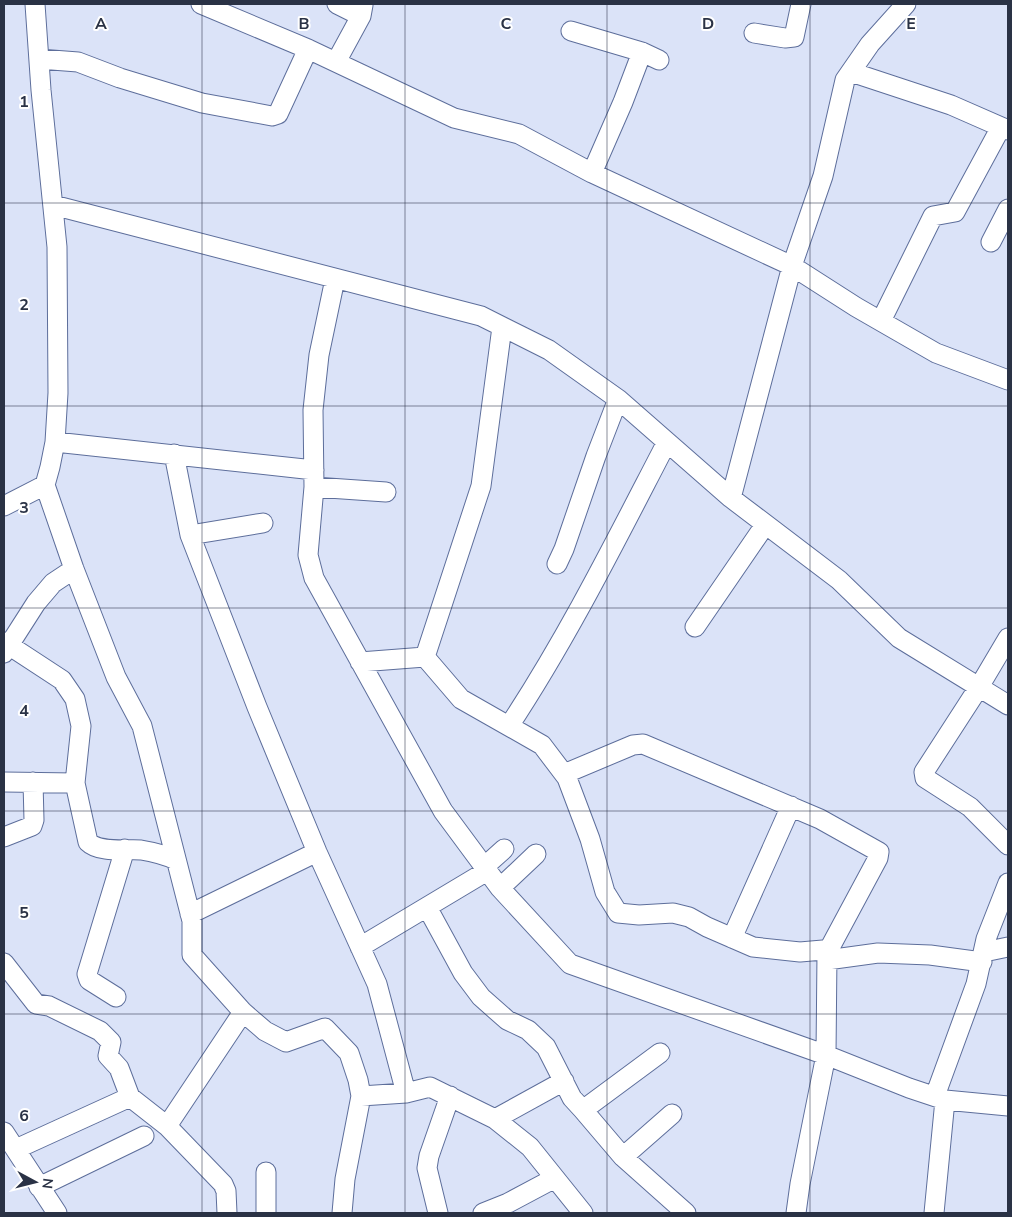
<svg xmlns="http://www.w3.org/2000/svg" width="1012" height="1217" font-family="'Nunito Sans',sans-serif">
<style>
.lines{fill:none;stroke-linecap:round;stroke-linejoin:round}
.minor-casing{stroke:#5d6e9b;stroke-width:21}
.minor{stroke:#fff;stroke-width:19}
.grid{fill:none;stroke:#2a3245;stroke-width:1;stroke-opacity:0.55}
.grid-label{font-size:16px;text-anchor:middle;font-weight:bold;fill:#2a3245;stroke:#fff;stroke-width:4;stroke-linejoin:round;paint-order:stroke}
</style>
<rect width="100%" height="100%" fill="#dbe3f8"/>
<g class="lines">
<defs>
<path id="minor" d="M201 4 308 49 454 118 519 134 592 173 792 266 856 307 936 353 1008 380
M337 4 361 16 363 5
M906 4 870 44 845 80 823 176 792 266 731 498 839 580 899 638 1008 705
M571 31 642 52 659 60
M754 33 785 38 794 37 801 4
M39 59 78 62 120 78 202 103 272 116 278 114 308 49
M336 62 361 16
M851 72 951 105 1008 130
M592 173 623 102 642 52
M53 205 481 316 549 350 618 399 731 498
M991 242 1008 209
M335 279 319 355 313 410 314 487 308 555 314 578 443 811 500 888 570 964 826 1055 909 1088 945 1100 1008 1106
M881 321 933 216 955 212 1001 127
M55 442 314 470
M174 454 190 535 257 707 317 852 377 984 406 1093 430 1087 495 1119 530 1147 583 1213
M45 485 74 569 116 677 142 726 192 921V955L243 1012 265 1031 286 1042 325 1028 349 1053 358 1080 361 1096 345 1179 342 1213
M314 487 386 492
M4 506 45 485 50 467 55 442 58 393 57 247 41 90 35 4
M190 535 263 523
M557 564 564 549 596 456 618 399
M695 627 765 525
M1008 638 979 687 924 772 925 778 970 807 1008 845
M4 642 62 680 75 699 81 726 75 783 88 842C99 853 126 849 141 850 153 852 165 855 176 860
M4 653 36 603 53 583 74 569
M425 657 461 699 542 745 567 778 590 839 605 892 618 913 639 915 673 913 689 917 707 927 753 947 800 952 823 950 827 953
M360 662 425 657 481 486 502 327
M509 726C569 635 617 538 667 442
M564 774 633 745 643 744 820 819 879 852 878 858 827 953 826 1055 800 1184 796 1213
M4 782 75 783
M4 837 32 826 34 820 33 782
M484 867 504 849
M500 888 536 854
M427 907 463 973 481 997 507 1020 528 1030 546 1047 572 1098 583 1110 623 1157 686 1213
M190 914 317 852
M732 938 791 806
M360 947 487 871
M984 952 1008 947
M827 960 878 953 930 955 982 962
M4 963 36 1004 49 1006 100 1031 111 1042 108 1056 119 1068 130 1097 167 1126 223 1184 226 1191 227 1213
M116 997 89 980 87 974 125 849
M361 1096 406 1093
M935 1096 976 984 986 939 1008 883
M583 1110 660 1053
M495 1119 564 1081
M167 1126 243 1012
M4 1132 57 1213
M16 1149 130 1097
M623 1157 672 1114
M39 1187 144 1136
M266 1213V1172
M438 1213 427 1168 429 1156 450 1096
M483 1213 508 1203 555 1178
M934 1213 945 1100"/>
</defs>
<use href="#minor" class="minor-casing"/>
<use href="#minor" class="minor"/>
</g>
<path class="grid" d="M202 4V1213M405 4V1213M607 4V1213M810 4V1213M4 203H1008M4 406H1008M4 608H1008M4 811H1008M4 1014H1008"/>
<g class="grid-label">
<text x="101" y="29">A</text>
<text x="304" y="29">B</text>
<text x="506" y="29">C</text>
<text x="708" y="29">D</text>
<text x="911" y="29">E</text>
<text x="24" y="107">1</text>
<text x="24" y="310">2</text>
<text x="24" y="513">3</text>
<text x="24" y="716">4</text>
<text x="24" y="918">5</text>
<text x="24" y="1121">6</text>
</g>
<rect width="1012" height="1217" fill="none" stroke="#2a3245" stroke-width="10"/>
<g transform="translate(35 1182) rotate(97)" stroke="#ffffff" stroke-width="4" paint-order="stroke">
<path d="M0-4L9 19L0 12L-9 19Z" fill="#2a3245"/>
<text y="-8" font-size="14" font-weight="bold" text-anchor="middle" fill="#2a3245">N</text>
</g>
</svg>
